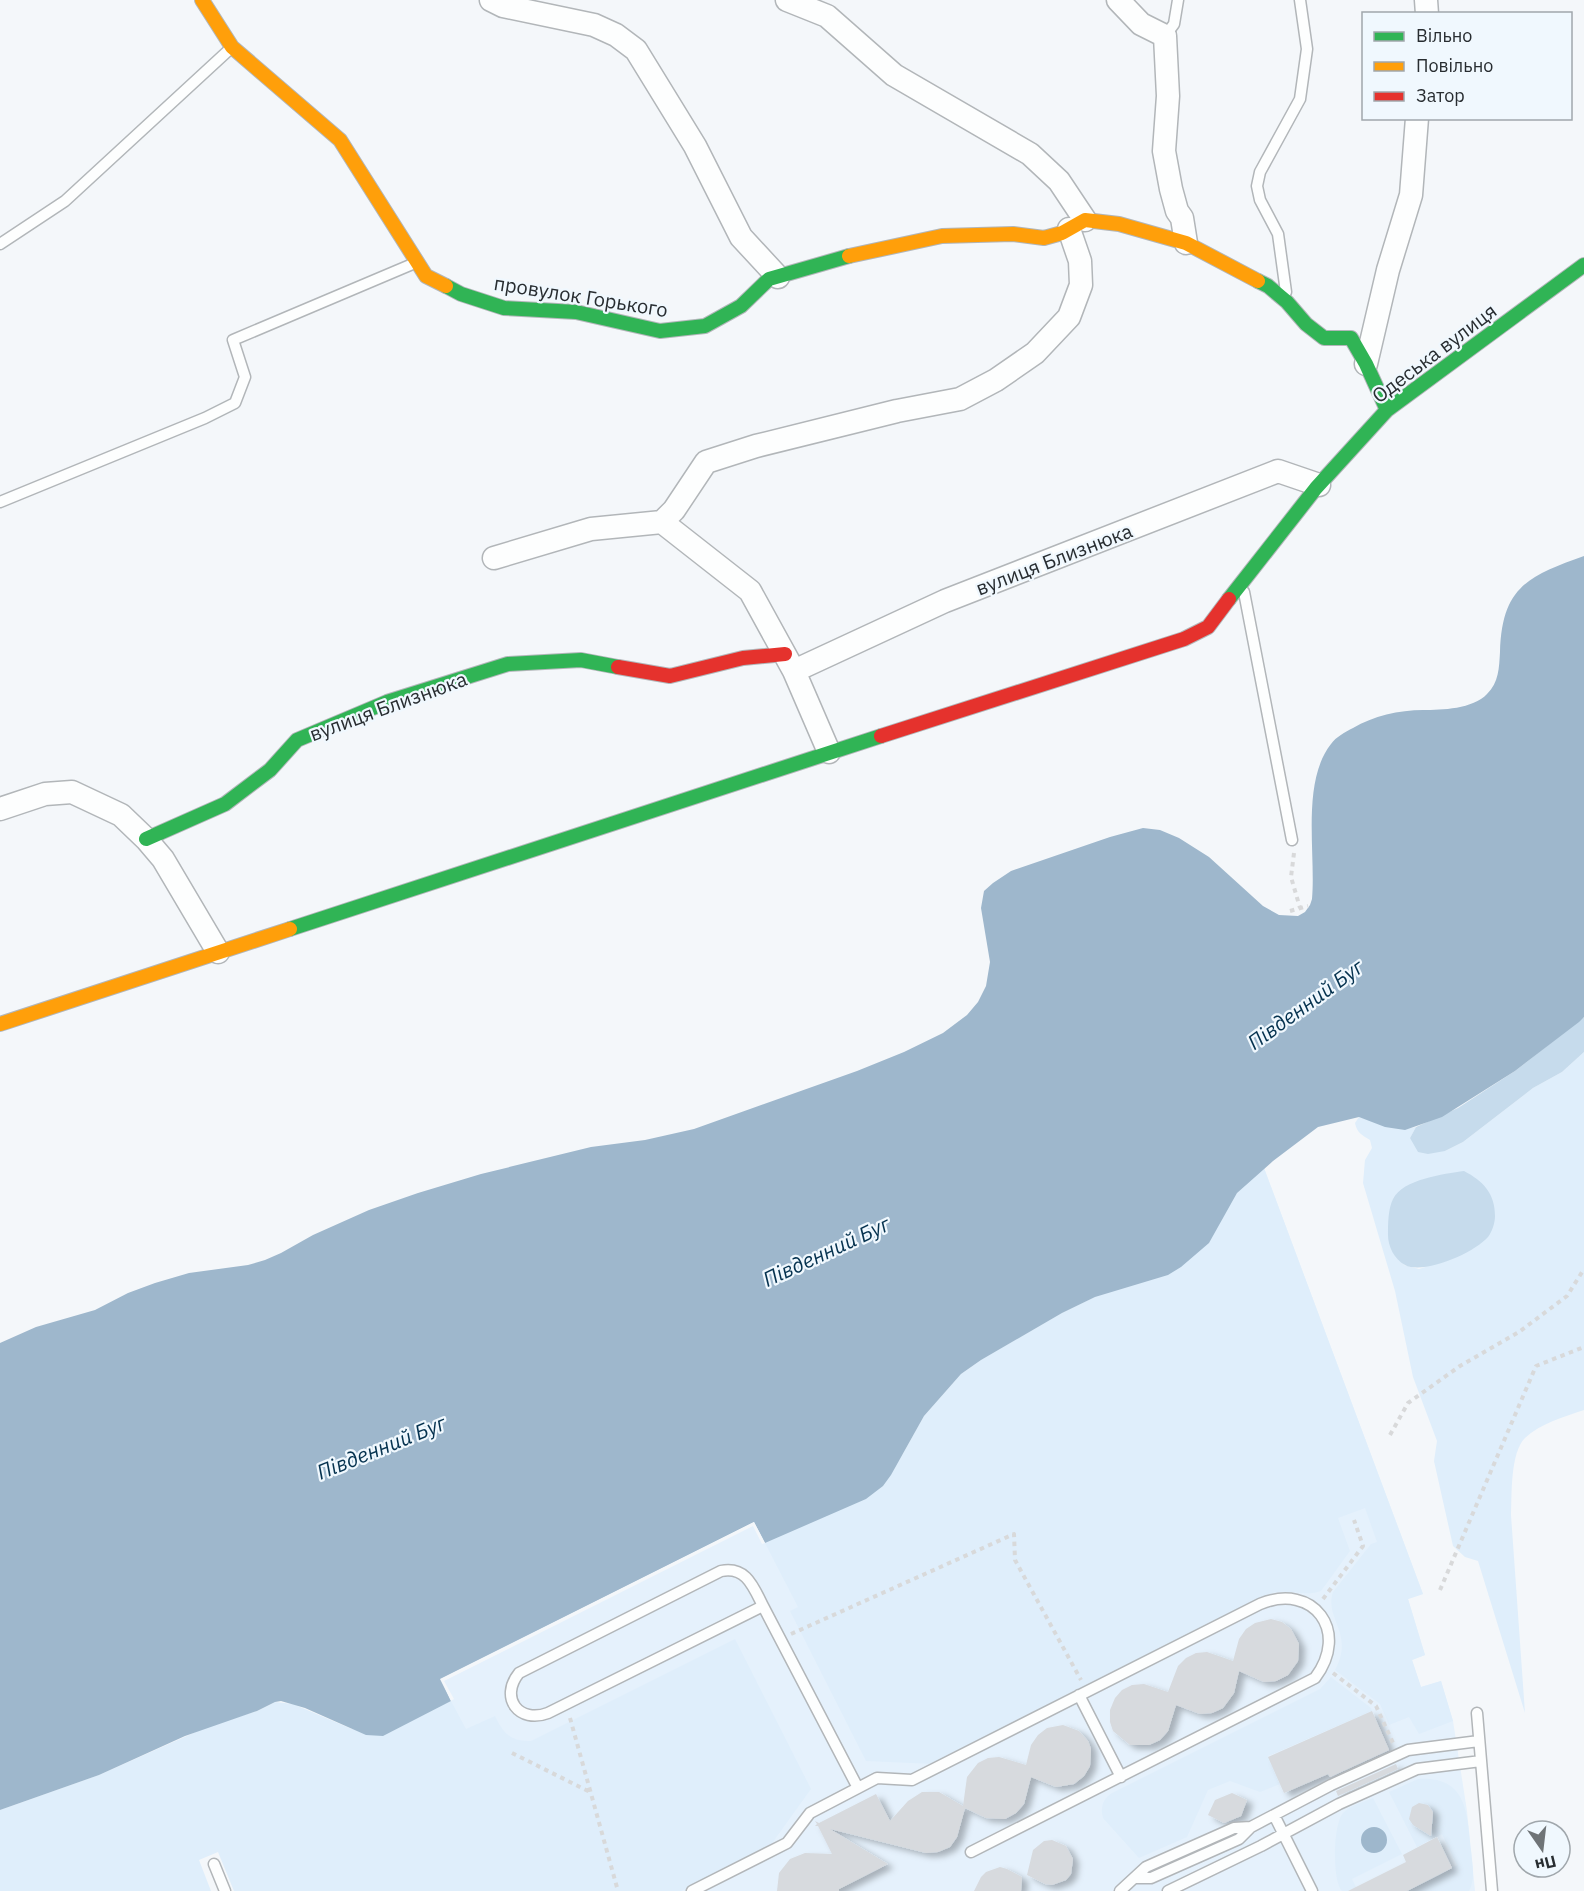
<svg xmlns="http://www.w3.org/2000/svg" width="1584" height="1891" font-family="'IBM Plex Sans',sans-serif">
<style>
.built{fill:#e5f1fc}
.green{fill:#dfeefb;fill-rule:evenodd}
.forest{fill:#c6dbec}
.water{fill:#9eb7cc}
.pier{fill:#f4f7fa}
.building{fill:#d7dade;filter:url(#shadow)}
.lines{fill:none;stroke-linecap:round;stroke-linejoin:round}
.lane-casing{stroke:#b2b6b9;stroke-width:13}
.street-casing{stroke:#b2b6b9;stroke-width:25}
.fast-casing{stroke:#b2b6b9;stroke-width:16}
.slow-casing{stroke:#b2b6b9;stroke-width:16}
.jam-casing{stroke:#b2b6b9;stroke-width:16}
.path{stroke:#d8d9da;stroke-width:4;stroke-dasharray:4.5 4.5;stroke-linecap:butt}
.lane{stroke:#fdfefe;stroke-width:10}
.street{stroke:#fdfefe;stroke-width:22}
.fast{stroke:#30b455;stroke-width:14}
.slow{stroke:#ff9f0a;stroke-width:14}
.jam{stroke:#e5322d;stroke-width:14}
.labels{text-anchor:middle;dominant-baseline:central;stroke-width:4.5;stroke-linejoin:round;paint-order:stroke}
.street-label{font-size:20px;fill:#282d31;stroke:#f0f8fe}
.water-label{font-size:21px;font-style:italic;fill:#05324f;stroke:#f0f8fe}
</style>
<defs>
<filter id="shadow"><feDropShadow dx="6" dy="4" stdDeviation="3" flood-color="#0004"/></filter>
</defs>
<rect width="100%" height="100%" fill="#f4f7fa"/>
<path class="built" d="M1264 1168 1423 1594 1408 1599 1425 1655 1412 1660 1421 1687 1441 1681 1453 1721 1467 1811 1475 1891H326L352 1729 440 1679 754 1522 866 1499 981 1360 1062 1313 1095 1297Z"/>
<path class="green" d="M1584 1052V1410C1564 1417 1541 1423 1525 1438 1510 1453 1512 1495 1511 1515L1525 1713 1478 1561 1465 1557 1453 1546 1434 1461 1437 1441 1413 1377 1395 1291 1363 1183 1365 1160 1372 1148 1370 1140C1362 1135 1357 1133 1355 1123L1359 1117C1379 1122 1395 1132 1416 1127L1410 1138 1445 1151 1463 1142 1533 1088 1562 1072ZM1394 1197 1456 1257 1419 1269 1404 1265 1389 1220Z
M1264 1168 1423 1594 1408 1599 1425 1655 1412 1660 1421 1687 1441 1681 1453 1721 1419 1734 1409 1717 1389 1725 1380 1704 1335 1670C1355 1633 1324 1619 1333 1592L1371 1544 1377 1542 1365 1508 1338 1518 1350 1551 1321 1591C1306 1597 1290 1589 1272 1593L934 1764 866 1761 790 1611 798 1607 765 1543 866 1499 883 1486 891 1475 924 1416 961 1374 981 1360 1062 1313 1095 1297 1168 1275 1209 1243 1237 1193Z
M735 1639 811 1789 770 1846 681 1891H234L218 1852 199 1860 211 1891H0V1810L99 1775 207 1727 257 1711 275 1702 293 1704 352 1729 383 1736 451 1701 466 1729 495 1716C503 1733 511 1742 531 1741Z
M1331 1677 1371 1708 1372 1711 1268 1756 1280 1784 1260 1792 1230 1781 1208 1790 1187 1837 1139 1858 1103 1818C1100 1807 1103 1799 1112 1793L1320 1689Z
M1418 1779C1467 1776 1467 1812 1471 1850 1472 1864 1476 1878 1469 1891H1407L1457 1865 1442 1834 1417 1847 1389 1792Z
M1373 1798 1402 1854 1352 1879 1358 1891H1342C1332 1881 1333 1824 1343 1813 1351 1805 1364 1802 1373 1798Z"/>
<path class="forest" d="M1584 1017V1052L1562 1072 1533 1088 1463 1142 1445 1151 1428 1154 1418 1152 1410 1138 1416 1127 1458 1108 1515 1071Z
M1464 1171C1483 1181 1495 1193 1495 1216 1495 1223 1492 1232 1488 1237 1474 1253 1424 1275 1405 1265 1394 1259 1388 1246 1388 1235 1388 1224 1388 1209 1393 1199 1403 1179 1444 1174 1464 1171Z"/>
<path class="water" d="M1584 556V1017L1579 1022 1515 1071 1442 1117 1405 1130 1385 1127 1359 1117 1318 1127 1273 1161 1237 1193 1209 1243 1181 1267 1168 1275 1095 1297 1062 1313 981 1360 961 1374 924 1416 891 1475 883 1486 866 1499 765 1543 754 1522 441 1679 451 1701 383 1736 366 1735 305 1708 281 1701 275 1702 257 1711 185 1736 99 1775 0 1810V1343L36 1327 95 1310 128 1293 155 1283 189 1273 248 1265 265 1260 281 1253 313 1235 369 1210 418 1193 481 1174 591 1147 645 1140 694 1129 857 1071 904 1052 943 1033 967 1015 978 1002 986 986 990 962 981 908 984 891 993 883 1011 871 1110 837 1143 828 1160 830 1179 838 1209 857 1263 906 1279 915 1298 916 1305 912 1310 905 1312 899C1316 854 1301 782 1331 744 1336 737 1345 732 1353 728 1373 716 1399 710 1423 710 1442 710 1473 709 1487 694 1499 682 1499 668 1500 652 1502 587 1528 576 1584 556Z
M1361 1840a13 13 0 1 1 26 0a13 13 0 1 1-26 0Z"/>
<path class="pier" d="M754 1522 765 1543 762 1544 753 1526 444 1681 454 1699 451 1701 440 1679Z"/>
<path class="building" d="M1271 1619 1282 1622 1291 1629 1299 1644 1298 1661 1288 1675 1276 1681 1264 1682 1239 1671 1234 1693 1223 1708 1212 1713 1200 1714 1176 1705 1168 1731 1160 1740 1149 1745H1130L1113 1731 1110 1722V1710L1115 1698 1122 1690 1132 1685 1144 1684 1168 1692 1178 1666 1186 1658 1196 1653 1207 1652 1233 1661 1239 1639 1246 1629 1255 1623Z
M1372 1711 1389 1750 1330 1777 1328 1774 1284 1793 1268 1757Z
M1063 1725 1079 1731 1088 1741 1091 1749 1090 1766 1084 1776 1074 1784 1056 1787 1031 1777 1024 1804 1016 1813 1005 1819 986 1818 965 1808 957 1837 950 1847 938 1852 926 1853 830 1829 888 1864 839 1889V1891H777L779 1873 790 1859 805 1853 832 1854 818 1826H815L817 1824 815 1821 819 1823 876 1794 890 1821 908 1801 922 1792H939L963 1806 967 1777 978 1763 988 1758 999 1757 1026 1765 1031 1745 1038 1735 1047 1728Z
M1396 1764 1398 1769 1338 1796 1336 1791Z
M1232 1793 1247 1800 1241 1816 1224 1823 1208 1815 1215 1800Z
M1419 1803 1428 1805 1433 1812 1431 1836 1413 1825 1409 1819 1412 1807Z
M1437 1837 1452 1868 1407 1891H1348L1406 1862 1403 1855Z
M1052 1840 1066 1846 1073 1859 1071 1874 1066 1880 1052 1885 1045 1884 1027 1875 1033 1850 1044 1841Z
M1000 1867 1007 1869 1022 1877 1021 1891H974L981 1877 986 1872Z"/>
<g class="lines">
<defs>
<path id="lane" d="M1165 36 1174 24 1178 0
M0 244 65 201 230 49
M1286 292 1278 234 1260 200 1257 186 1260 172 1300 99 1307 49 1300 0
M0 502 205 418 235 403 245 377 233 340 415 263
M1244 592 1292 840
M763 1606 548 1713C519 1724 499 1698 519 1673L721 1571C746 1566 753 1586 763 1606L858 1788
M1079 1695 1121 1777
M1477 1713 1492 1891
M1274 1815 1312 1891
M214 1864 225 1891
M1136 1878H1151L1239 1839 1251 1827 1331 1785 1408 1750 1479 1741
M692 1891 787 1843 810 1813 877 1778 912 1780 1260 1604C1314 1582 1350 1632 1315 1678L971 1852
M1120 1891 1146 1867 1234 1828 1251 1827
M1168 1891 1261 1846 1339 1804 1417 1769 1481 1761"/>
<path id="street" d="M491 0 503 6 594 25 616 35 636 50 695 146 741 237 778 277
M787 0 827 16 894 75 1030 154 1059 181 1085 220
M1118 0 1141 24 1165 36 1168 96 1164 151 1171 189 1177 211 1182 218 1186 243
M1426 0 1427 14
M1366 364 1388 270 1411 195 1417 118
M662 522 750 591 794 671 829 752
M494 558 591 529 662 522 674 510 706 462 756 446 897 411 960 399 996 380 1035 353 1069 317 1081 285 1080 261 1069 229
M794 671 945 601 1278 471 1319 485
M0 809 45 794 72 792 121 815 146 839 163 859 218 952"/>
<path id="fast" d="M1258 281 1268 286 1287 302 1306 324 1324 338H1351L1366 364 1387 410
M446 286 461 294 504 308 576 312 660 331 705 326 741 306 769 279 849 256
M1229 599 1316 488 1387 410 1584 265
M146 839 225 804 270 770 297 740 387 702 508 664 581 660 618 667
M290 929 881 736"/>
<path id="slow" d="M202 0 232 47 340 140 426 276 446 286
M849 256 942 236 1013 234 1044 238 1062 233 1085 220 1119 224 1186 243 1258 281
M0 1024 290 929"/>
<path id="jam" d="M618 667 670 676 743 658 785 654
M881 736 1184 639 1208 627 1229 599"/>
</defs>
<use href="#lane" class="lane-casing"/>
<use href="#street" class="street-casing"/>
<use href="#fast" class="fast-casing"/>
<use href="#slow" class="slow-casing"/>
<use href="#jam" class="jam-casing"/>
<path class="path" d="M1294 853 1291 877 1300 908
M1290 911 1308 906
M1390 1435 1408 1403 1460 1366 1519 1332 1567 1296 1584 1269
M1440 1590 1536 1366 1584 1347
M1323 1599 1363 1546 1354 1520
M791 1634 1014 1534 1015 1560 1081 1680
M1333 1673 1376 1706 1393 1743
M570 1718 618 1891
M512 1753 590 1792"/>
<use href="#lane" class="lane"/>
<use href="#street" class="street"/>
<use href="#fast" class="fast"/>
<use href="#slow" class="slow"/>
<use href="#jam" class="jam"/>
</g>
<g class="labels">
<g class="street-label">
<text transform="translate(581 296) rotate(9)">провулок Горького</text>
<text transform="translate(1434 353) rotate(-37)">Одеська вулиця</text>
<text transform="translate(1054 559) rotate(-21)">вулиця Близнюка</text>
<text transform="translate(388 706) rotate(-20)">вулиця Близнюка</text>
</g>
<g class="water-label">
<text transform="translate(1305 1004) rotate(-36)">Південний Буг</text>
<text transform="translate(826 1251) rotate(-25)">Південний Буг</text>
<text transform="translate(381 1447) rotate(-22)">Південний Буг</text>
</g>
</g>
<rect x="1362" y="12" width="210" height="108" fill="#f0f8fe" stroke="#a0a7ac" stroke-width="1.5"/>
<rect x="1374" y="32" width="30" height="9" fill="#30b455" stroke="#a0a7ac" stroke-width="1.5"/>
<text x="1416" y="42" font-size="18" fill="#282d31">Вільно</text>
<rect x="1374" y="62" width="30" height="9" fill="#ff9f0a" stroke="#a0a7ac" stroke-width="1.5"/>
<text x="1416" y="72" font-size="18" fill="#282d31">Повільно</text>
<rect x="1374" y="92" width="30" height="9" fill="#e5322d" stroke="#a0a7ac" stroke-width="1.5"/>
<text x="1416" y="102" font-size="18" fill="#282d31">Затор</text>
<g transform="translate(1542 1849) rotate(166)"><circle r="28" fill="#f0f8fe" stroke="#a0a7ac" stroke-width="1.5"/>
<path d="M0-4.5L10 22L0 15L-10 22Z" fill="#6f7477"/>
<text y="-9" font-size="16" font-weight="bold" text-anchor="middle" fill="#282d31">Пн</text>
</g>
</svg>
